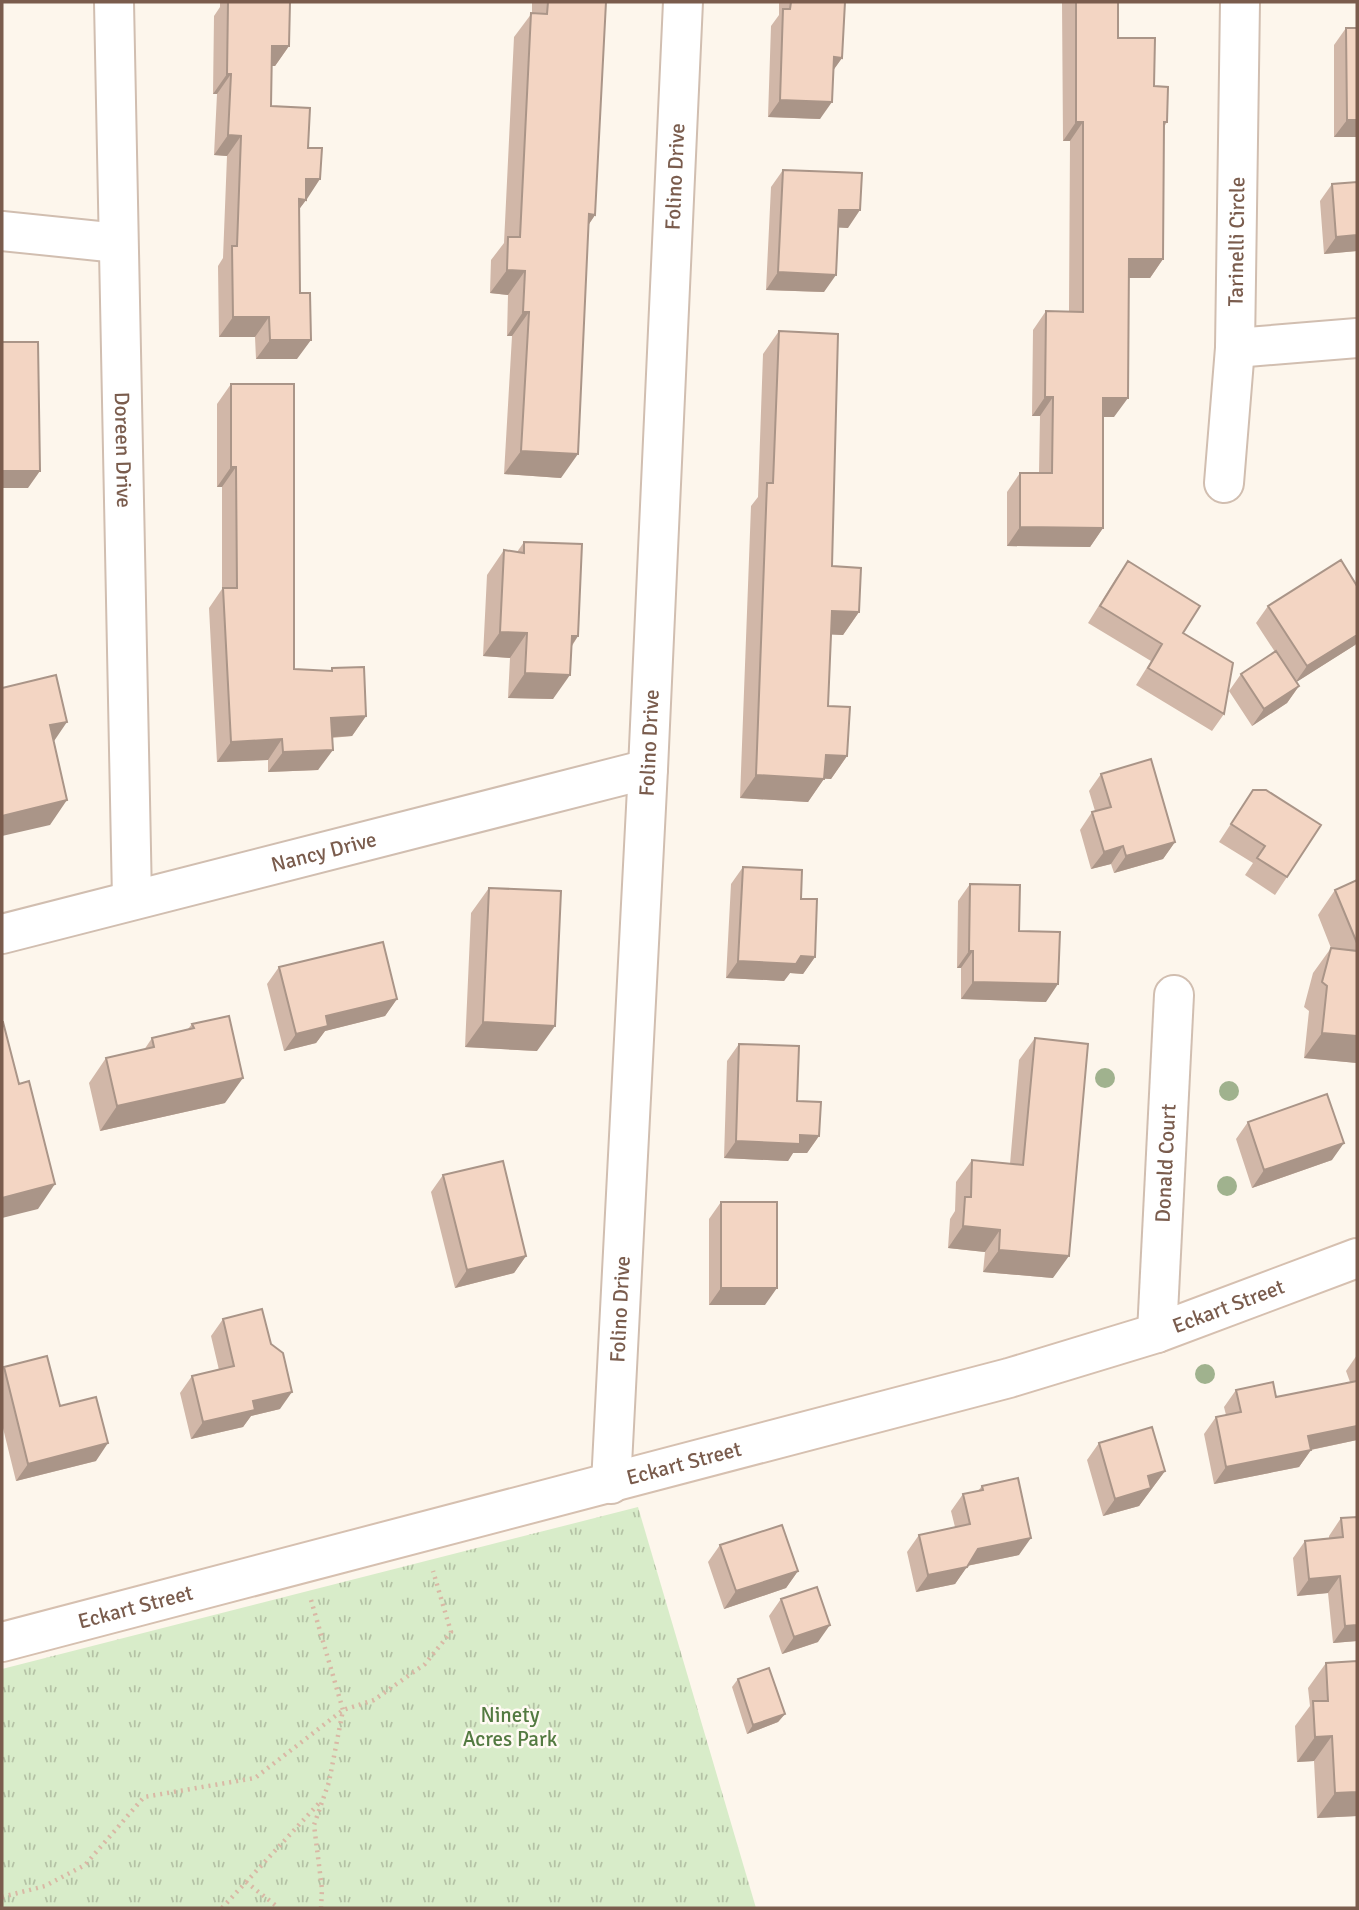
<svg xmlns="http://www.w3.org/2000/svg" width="1359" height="1910" font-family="Signika,sans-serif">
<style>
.park{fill:url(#park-tufts)}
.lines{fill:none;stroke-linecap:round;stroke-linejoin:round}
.street-casing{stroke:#d1beb0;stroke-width:42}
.secondary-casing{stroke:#d6c0b0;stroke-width:42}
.path{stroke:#d9b8a5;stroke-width:4.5;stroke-dasharray:2 5;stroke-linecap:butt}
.street{stroke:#fff;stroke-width:38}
.secondary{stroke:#fff;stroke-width:38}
.tree{fill:#a0b28e}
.wall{fill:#d1b7a8}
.shaded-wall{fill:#aa9588}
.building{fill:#f3d5c3;stroke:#aa9588;stroke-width:2}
.labels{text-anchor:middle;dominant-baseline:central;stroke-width:5;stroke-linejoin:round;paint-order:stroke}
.street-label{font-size:21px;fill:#7a5c4d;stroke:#fffaf3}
.park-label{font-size:21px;fill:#537a41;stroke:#fffaf3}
</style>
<defs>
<pattern id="park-tufts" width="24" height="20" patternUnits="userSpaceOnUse" patternTransform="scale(1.75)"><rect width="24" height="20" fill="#d8ecc9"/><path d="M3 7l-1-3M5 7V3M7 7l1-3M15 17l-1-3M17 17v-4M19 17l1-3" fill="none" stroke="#b4c2a5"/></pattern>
</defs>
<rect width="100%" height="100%" fill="#fdf6ec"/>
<path class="park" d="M638 1507 756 1908H2V1669Z"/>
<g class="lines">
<defs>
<g id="street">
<path id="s1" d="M114 2 132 899"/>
<path d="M2 231 118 243"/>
<path d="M1235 348 1357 338"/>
<path id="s2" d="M1224 483 1235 348 1240 2"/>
<path id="s3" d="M2 934 648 769"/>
<path id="s4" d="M1157 1333 1174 995"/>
<path id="s5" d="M611 1484 648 769 683 2"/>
</g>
<g id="secondary">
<path id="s6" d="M2 1642 1009 1378 1157 1333 1357 1258"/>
</g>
</defs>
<use href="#street" class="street-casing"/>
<use href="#secondary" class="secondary-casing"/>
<path class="path" d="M311 1600 343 1710 329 1782 314 1825 322 1889 321 1908
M246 1882 279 1908
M2 1897 45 1886 85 1865 144 1797 255 1778 343 1710 374 1700 425 1664 451 1632 433 1571
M222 1908 321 1801"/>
<use href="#street" class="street"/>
<use href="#secondary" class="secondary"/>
</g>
<g class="tree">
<circle cx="1105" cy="1078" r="10"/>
<circle cx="1229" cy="1091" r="10"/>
<circle cx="1227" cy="1186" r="10"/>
<circle cx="1205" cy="1374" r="10"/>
</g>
<path class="wall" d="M220 2H290L289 46 275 66H272L271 106 307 199 299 209 297 359H256L255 337H219L218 266 223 258 227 156 214 155 217 94H213L214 16 220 7Z
M532 2H606L595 215 589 224 561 478 504 474 512 336H507L508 295 490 293 491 260 504 243 514 37 532 13Z
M779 2H845L842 58 833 70 820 119 768 117 771 26 779 15Z
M1062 2H1118V38L1154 86 1167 122 1164 127 1163 259 1150 278H1129L1114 417H1103V528L1090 547 1007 546V492L1020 473H1039L1040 416H1032L1033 330 1046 311H1069L1070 141H1063Z
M1346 28 1357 137H1334V45Z
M783 170 848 228 838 227 824 292 766 290 771 187Z
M1357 182V251L1324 254 1320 201 1332 184Z
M779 331 832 566 859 612 843 635 831 634 828 706 847 756 831 779 824 778 808 802 740 798 751 506 758 497 763 354Z
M231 384 294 669 330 671 332 668 366 716 352 736 332 738 318 770 268 772V760L217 762 209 608 222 589V487H217V404Z
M524 542 578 636 572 646 553 699 508 698 510 658 483 656 487 575 504 550 517 552Z
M1128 561 1183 633 1224 714 1212 731 1136 685 1151 661 1088 623 1116 578Z
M1357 586V643L1355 645 1296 682 1299 686 1287 703 1252 726 1229 691 1241 674 1275 652 1256 623 1268 606Z
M1101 774 1175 842 1163 859 1114 873 1111 864 1091 869 1080 830 1092 812 1095 811 1089 791Z
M1253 790 1287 877 1275 895 1245 875 1253 863 1219 842Z
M743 867 801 899 815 957 803 974 790 973 784 981 726 978 731 884Z
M1357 880V1063L1304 1058 1309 1011 1304 1007 1313 973 1331 948 1318 915 1335 890Z
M970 884 1019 931 1046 1002 961 999V968H957L958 901Z
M489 888 537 1051 465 1047 471 913Z
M279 967 397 999 385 1016 325 1031 316 1043 284 1051 267 984Z
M192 1024 225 1103 100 1131 89 1083 106 1058 144 1050 152 1038 188 1029Z
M1035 1038 1053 1278 983 1272 985 1252 948 1248 950 1219 955 1211 956 1182 972 1160 1010 1164 1019 1060Z
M739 1044 797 1101 819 1136 807 1153H793L788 1161 724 1158 727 1061Z
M1248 1122 1332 1160 1252 1188 1236 1139Z
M443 1175 526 1256 514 1273 455 1288 431 1192Z
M721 1202 765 1305H709V1219Z
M223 1319 271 1344 280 1409 251 1416 243 1427 191 1439 180 1393 192 1376 219 1370 211 1336Z
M1357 1355V1440L1311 1450 1299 1467 1214 1484 1204 1434 1216 1417 1226 1415 1224 1407 1236 1390 1276 1397 1350 1382 1346 1371Z
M4 1367 60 1406 96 1461 16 1481 2 1424V1369Z
M1099 1443 1165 1471 1139 1506 1103 1516 1087 1460Z
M982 1486 1019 1555 967 1566 955 1584 916 1592 907 1552 919 1535 955 1527 951 1511 963 1494 978 1491Z
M1357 1517V1641L1333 1643 1328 1593 1297 1596 1293 1558 1305 1541 1329 1538V1536L1341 1518Z
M720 1545 798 1571 786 1588 724 1609 708 1562Z
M781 1599 818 1642 782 1654 769 1616Z
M1357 1661V1816L1317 1818 1314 1761 1297 1762 1295 1726 1310 1706 1308 1688 1326 1663Z
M738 1679 785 1714 778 1722 747 1734 732 1687Z"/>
<path class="shaded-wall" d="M272 46H289L275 66H258Z
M834 57 842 58 830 75Z
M227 74H231L217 94H213Z
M780 100 832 102 820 119 768 117Z
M1347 120H1357V137H1334Z
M1076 122H1083L1070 141H1063Z
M228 135 241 136 227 156 214 155Z
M306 179H320L307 199 293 198Z
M299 199 306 200 292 219Z
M839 210H860L848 228 827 227Z
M589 214 595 215 579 239Z
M1357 235V251L1324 254 1336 237Z
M1129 259H1163L1150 278H1116Z
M507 270 525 271 508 295 490 293Z
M778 272 836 275 824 292 766 290Z
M523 312H529L512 336H507Z
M233 317H269L255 337H219Z
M270 340H311L297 359H256Z
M1045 397H1053L1040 416H1032Z
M1103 398H1128L1114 417H1090Z
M521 451 578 454 561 478 504 474Z
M231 467H236L222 487H217Z
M2 471H40L28 488H2Z
M1020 527 1103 528 1090 547 1007 546Z
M832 611 859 612 843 635 816 634Z
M500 632 527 633 510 658 483 656Z
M1357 635V643L1355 645 1295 683 1307 666Z
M572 636H578L561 661Z
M525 673 570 675 553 699 508 698Z
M1299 686 1287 703 1252 726 1264 709Z
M366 716 352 736 317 738 331 718Z
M67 722 50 747V725Z
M282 739 268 760 217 762 231 742Z
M333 750 318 770 268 772 283 752Z
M826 755 847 756 831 779 809 778Z
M756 775 824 779 808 802 740 798Z
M67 800 50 825 2 836V816Z
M1175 842 1163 859 1114 873 1126 856Z
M1123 846 1111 864 1091 869 1104 852Z
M969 951H973L961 968H957Z
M801 956 815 957 803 974 790 973 784 981 726 978 738 961Z
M973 982 1058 984 1046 1002 961 999Z
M397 999 385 1016 325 1031 316 1043 284 1051 296 1034 326 1016Z
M483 1022 555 1026 537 1051 465 1047Z
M1322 1033 1357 1036V1063L1304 1058Z
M243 1078 225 1103 100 1131 117 1106Z
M800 1135 819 1136 807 1153H793L788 1161 724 1158 736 1141Z
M1344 1143 1332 1160 1252 1188 1264 1170Z
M55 1184 38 1209 2 1218V1198Z
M963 1226 1000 1230 985 1252 948 1248Z
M999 1250 1069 1256 1053 1278 983 1272Z
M526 1256 514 1273 455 1288 467 1270Z
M721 1288H777L765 1305H709Z
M292 1392 280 1409 251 1416 243 1427 191 1439 203 1422 253 1401Z
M1357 1426V1440L1300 1452 1311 1450 1299 1467 1214 1484 1226 1467 1308 1436Z
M108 1443 96 1461 16 1481 28 1464Z
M1165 1471 1139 1506 1103 1516 1115 1499 1148 1476Z
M1031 1538 1019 1555 966 1566 978 1549Z
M967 1567 955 1584 916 1592 928 1575Z
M798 1571 786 1588 724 1609 736 1591Z
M1340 1576 1328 1593 1297 1596 1309 1579Z
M830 1625 818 1642 782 1654 794 1637Z
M1357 1625V1641L1333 1643 1345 1626Z
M785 1714 778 1722 747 1734 753 1725Z
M1332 1736 1314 1761 1297 1762 1315 1737Z
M1357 1792V1816L1317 1818 1335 1793Z"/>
<path class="building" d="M228 2H290L289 46H272L271 106 310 108 308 148H322L320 179H306V200L299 199 300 293H310L311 340H270L269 317H233L232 246H237L241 136 228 135 231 74H227Z
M548 2H606L595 215 589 214 578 454 521 451 529 312H523L525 271 507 270 508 237H520L531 13 547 14Z
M791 2H845L842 58 834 57 832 102 780 100 783 9H790Z
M1076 2H1118V38H1155L1154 86 1168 87 1167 122H1164L1163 259H1129L1128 398H1103V528L1020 527V473H1052L1053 397H1045L1046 311 1083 312V122H1076Z
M1346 28H1357V120H1347Z
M783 170 862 173 860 210H839L836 275 778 272Z
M1357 182V235L1336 237 1332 184Z
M779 331 838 334 832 566 861 568 859 612 832 611 828 706 850 707 847 756 826 755 824 779 756 775 767 483H773Z
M2 342H38L40 471H2Z
M231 384H294V669L332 671V668L364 667 366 716 331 718 333 750 283 752 282 739 231 742 223 588H237L236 467H231Z
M524 542 582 544 578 636H572L570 675 525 673 527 633 500 632 504 550 524 553Z
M1341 560 1357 586V635L1307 666 1268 606Z
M1128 561 1200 606 1183 633 1233 663 1224 714 1148 668 1162 644 1100 606Z
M1276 651 1299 686 1264 709 1241 674Z
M56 675 67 722 50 725 67 800 2 816V688Z
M1151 759 1175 842 1126 856 1123 846 1104 852 1092 812 1111 807 1101 774Z
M1253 790H1266L1321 825 1287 877 1257 858 1265 846 1231 824Z
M743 867 802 870 801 899H817L815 957 801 956 796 964 738 961Z
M1357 880V943L1335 890Z
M970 884 1020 885 1019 931 1060 932 1058 984 973 982V951H969Z
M489 888 561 891 555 1026 483 1022Z
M383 942 397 999 326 1016 328 1026 296 1034 279 967Z
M1331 948 1357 951V1036L1322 1033 1327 986 1322 982Z
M229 1016 243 1078 117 1106 106 1058 154 1047 152 1038 194 1028 192 1024Z
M2 1022H3L19 1084 29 1081 55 1184 2 1198Z
M1035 1038 1088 1044 1069 1256 999 1250 1000 1230 963 1226 965 1197H971L972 1160 1023 1165Z
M739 1044 799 1046 797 1101 821 1102 819 1136 800 1135V1144L736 1141Z
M1327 1094 1344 1143 1264 1170 1248 1122Z
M503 1161 526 1256 467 1270 443 1175Z
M721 1202H777V1288H721Z
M262 1309 271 1344 283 1353 292 1392 253 1401 255 1410 203 1422 192 1376 234 1366 223 1319Z
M47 1356 60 1406 96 1397 108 1443 28 1464 4 1367Z
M1357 1381V1426L1308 1436 1311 1450 1226 1467 1216 1417 1241 1412 1236 1390 1273 1382 1276 1397Z
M1152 1427 1165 1471 1148 1476 1151 1488 1115 1499 1099 1443Z
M1018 1478 1031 1538 978 1549 967 1567 928 1575 919 1535 970 1524 963 1494 983 1490 982 1486Z
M1357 1517V1625L1345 1626 1340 1576 1309 1579 1305 1541 1343 1537 1341 1518Z
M782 1525 798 1571 736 1591 720 1545Z
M817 1587 830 1625 794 1637 781 1599Z
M1357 1661V1792L1335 1793 1332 1736 1315 1737 1313 1701H1328L1326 1663Z
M769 1668 785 1714 753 1725 738 1679Z"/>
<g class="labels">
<g class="street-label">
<text stroke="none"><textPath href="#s5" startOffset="1309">Folino Drive</textPath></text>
<text stroke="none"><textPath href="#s2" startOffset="242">Tarinelli Circle</textPath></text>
<text stroke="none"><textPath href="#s1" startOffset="448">Doreen Drive</textPath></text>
<text stroke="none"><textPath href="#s5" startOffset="742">Folino Drive</textPath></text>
<text stroke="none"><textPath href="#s3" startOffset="332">Nancy Drive</textPath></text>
<text stroke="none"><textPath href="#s4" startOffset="170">Donald Court</textPath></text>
<text stroke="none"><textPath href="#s6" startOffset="1272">Eckart Street</textPath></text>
<text stroke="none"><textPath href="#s5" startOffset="175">Folino Drive</textPath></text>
<text stroke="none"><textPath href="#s6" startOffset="705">Eckart Street</textPath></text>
<text stroke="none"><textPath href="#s6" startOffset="138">Eckart Street</textPath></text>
</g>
<g class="park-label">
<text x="510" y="1715">Ninety<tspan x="510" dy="24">Acres Park</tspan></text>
</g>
</g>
<rect width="1359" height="1910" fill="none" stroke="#7a5c4d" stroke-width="7"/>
</svg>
